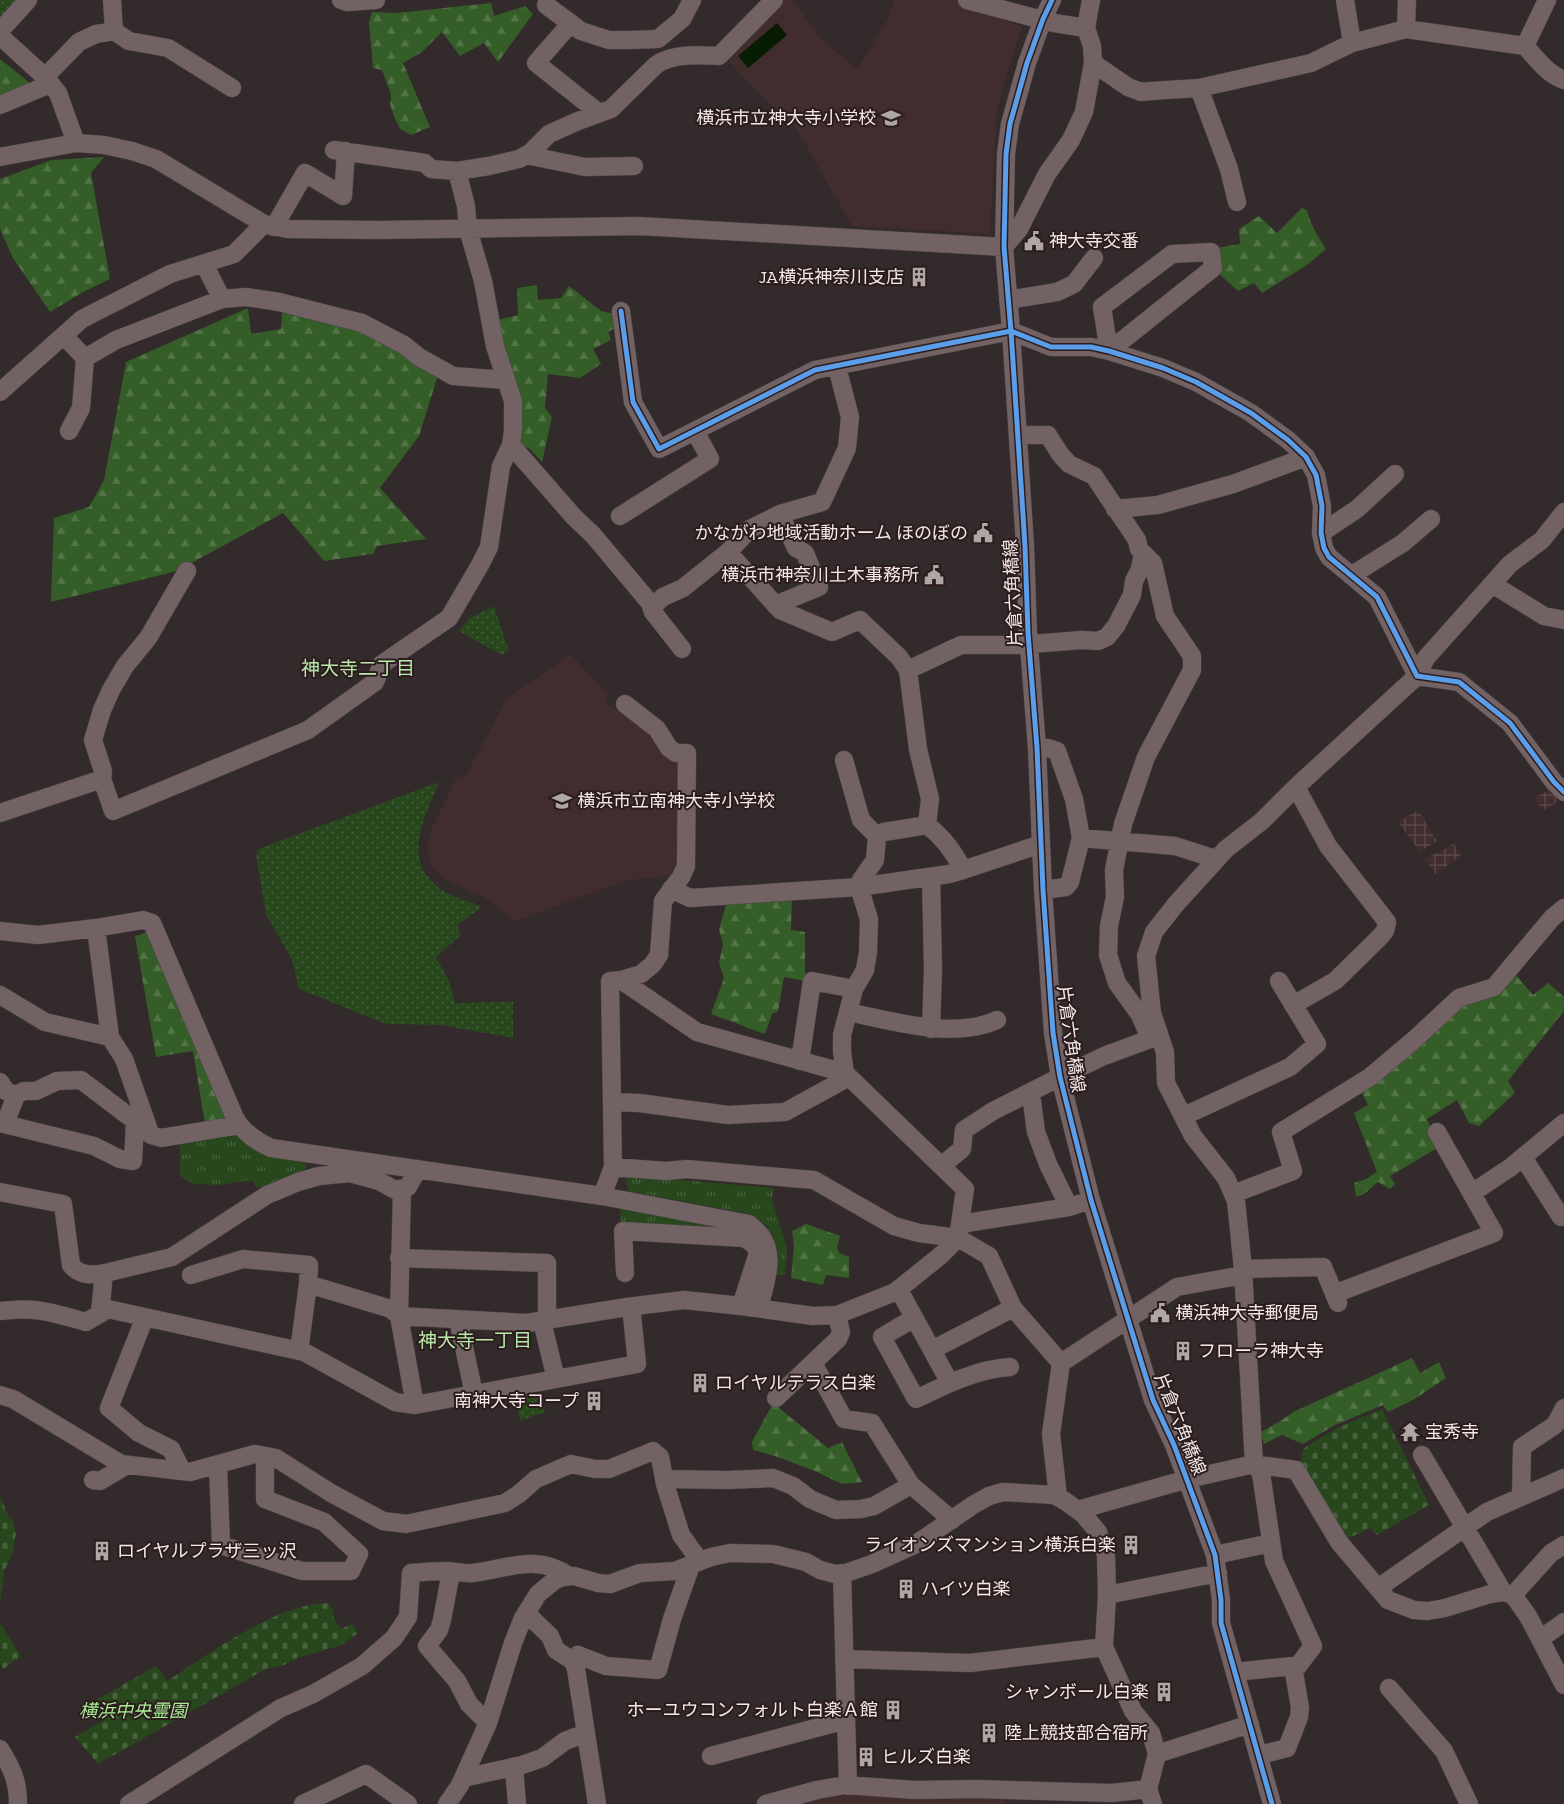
<svg xmlns="http://www.w3.org/2000/svg" width="1564" height="1804" font-family="'Zilla Slab','Noto Sans JP',serif">
<style>
.built{fill:#412c2e}
.industrial{fill:url(#industrial-grid)}
.grass{fill:url(#grass-tufts)}
.forest{fill:url(#forest-firs)}
.cemetery{fill:url(#cemetery-stones)}
.park{fill:url(#park-dots)}
.water{fill:#081c04}
.lines{fill:none;stroke-linecap:round;stroke-linejoin:round}
.minor-casing{stroke:#4c4546;stroke-width:19}
.minor{stroke:#736264;stroke-width:18}
.cycleway-casing{stroke:#2c1c1e;stroke-width:8}
.cycleway{stroke:#5a9eea;stroke-width:5}
.labels{text-anchor:middle;dominant-baseline:central;stroke-width:4;stroke-linejoin:round;paint-order:stroke}
.poi-label{font-size:18px;fill:#f3e8e9;stroke:#2c1c1e;text-anchor:start}
.street-label{font-size:18px;fill:#f3e8e9;stroke:#2c1c1e}
.park-label{font-size:18px;font-style:italic;fill:#a6ea93;stroke:#2c1c1e}
.neighbourhood-label{font-size:19px;fill:#b5e7a7;stroke:#2c1c1e}
</style>
<defs>
<pattern id="industrial-grid" width="8" height="8" patternUnits="userSpaceOnUse" patternTransform="scale(1.25)"><rect width="8" height="8" fill="#412c2e"/><path d="M0 4h8M4 0v8" fill="none" stroke="#5d4b4c"/></pattern>
<pattern id="grass-tufts" width="24" height="20" patternUnits="userSpaceOnUse" patternTransform="scale(1.25)"><rect width="24" height="20" fill="#28471d"/><path d="M3 7l-1-3M5 7V3M7 7l1-3M15 17l-1-3M17 17v-4M19 17l1-3" fill="none" stroke="#48623e"/></pattern>
<pattern id="forest-firs" width="22" height="20" patternUnits="userSpaceOnUse" patternTransform="scale(1.25)"><rect width="22" height="20" fill="#355d28"/><path d="M5 1l3.5 6h-7zM16 11l3.5 6h-7z" fill="#537447"/></pattern>
<pattern id="cemetery-stones" width="16" height="16" patternUnits="userSpaceOnUse" patternTransform="scale(1.25)"><rect width="16" height="16" fill="#28471d"/><path d="M2 7V4a2 2 0 0 1 4 0v3zM10 15v-3a2 2 0 0 1 4 0v3z" fill="#48623e"/></pattern>
<pattern id="park-dots" width="8" height="8" patternUnits="userSpaceOnUse" patternTransform="scale(1.25)"><rect width="8" height="8" fill="#28471d"/><path d="M2 2h.1M6 6h.1" fill="none" stroke="#48623e" stroke-width="1.8" stroke-linecap="round"/></pattern>
</defs>
<rect width="100%" height="100%" fill="#322a2b"/>
<path class="built" d="M782 0H793L820 38 857 69 888 18 894 0H959L1022 27 997 109 990 234 852 226 796 128 755 89 726 58Z
M571 654 608 695 606 705 625 711 680 760 679 862 673 876 629 880 515 921 484 897 442 878 431 865 427 844 433 825 456 778 466 775 507 698Z
M1003 1790 1005 1804H766L813 1791Z"/>
<path class="industrial" d="M1550 789 1561 800 1542 811 1535 798Z
M1418 810 1437 841 1420 852 1398 822Z
M1454 844 1461 856 1435 874 1425 859Z"/>
<path class="grass" d="M234 1132C258 1157 274 1157 306 1163L305 1172 275 1185 256 1187 253 1180 218 1185 194 1184 180 1176V1141Z
M625 1175 774 1188 772 1200 787 1248 785 1275H774C777 1243 779 1233 750 1214L628 1191Z
M620 1208 745 1230 621 1223Z"/>
<path class="forest" d="M491 3 494 16 525 6 533 14 498 62 484 43 460 56 442 32 422 52 403 63 430 127 411 135 400 129 394 116 390 104 391 94 382 70 373 68 369 23 372 12 397 13Z
M0 59 30 83 0 100Z
M104 157 91 173 110 279 83 292 50 312 13 258 0 229V179L52 160Z
M1302 208 1307 210C1311 225 1318 237 1326 249L1307 265 1262 293 1254 283 1238 291 1216 271 1217 248 1240 244 1239 229 1259 216 1277 233Z
M537 285 538 300 561 298 569 286 601 311 616 314 618 326 608 332 611 340 593 349 601 364 580 378 548 374 545 408 552 417 542 462 530 449 516 443 497 320 518 315 517 288Z
M248 308 251 334 281 329 282 311 361 328 438 375 419 436 380 488 426 539 377 546 373 554 324 561 283 513 177 571 51 602 54 518 89 507 104 480 126 362Z
M792 897 791 930 805 932V981L784 977 778 1011 772 1014 765 1034 711 1014 724 978 719 963 723 945 719 929 727 902Z
M146 933 227 1120 205 1124 193 1051 156 1057 135 936Z
M1514 973 1533 995 1548 983 1564 997V1011L1508 1081 1515 1093 1479 1126 1469 1123 1457 1100 1427 1119 1439 1147 1390 1176 1395 1184 1390 1189 1378 1182 1364 1194 1356 1197 1354 1183 1366 1179 1377 1172 1354 1113 1368 1105 1359 1087 1461 1001Z
M806 1224 840 1236 837 1248 839 1253 849 1257V1278L826 1275 823 1285 791 1278 794 1246 792 1231Z
M1412 1358 1420 1373 1439 1362 1446 1378 1413 1400 1388 1412 1383 1405 1335 1425 1303 1444 1282 1435 1264 1444 1261 1432 1282 1420 1293 1412Z
M773 1403 828 1448 842 1442 862 1482 842 1484 817 1472 778 1457 753 1450 752 1442Z"/>
<path class="cemetery" d="M1382 1409 1429 1505 1377 1535 1371 1528 1344 1540 1299 1465 1304 1448 1337 1428Z
M0 1497 10 1519 12 1518 16 1533 12 1555 5 1569 0 1601Z
M328 1603 334 1612 332 1615 341 1629 352 1624 358 1633 342 1645 297 1658 284 1665 266 1669 98 1764 75 1737 102 1721 91 1703 156 1666 167 1681C207 1655 259 1617 305 1606 313 1604 321 1604 328 1603Z
M0 1623 21 1656 3 1669 0 1664Z"/>
<path class="park" d="M0 0H18L4 15H0Z
M494 606 508 649 502 655 459 631 470 618Z
M439 782C425 817 401 858 439 888 451 897 469 901 482 907L457 925 461 935 436 957 449 981 455 1003 513 1002V1038L441 1025 386 1024 299 989 292 960 266 914 256 855 258 849Z
M540 1387 545 1412 520 1421 514 1393Z"/>
<path class="water" d="M777 23 787 35 748 68 738 56Z"/>
<g class="lines">
<defs>
<path id="minor" d="M112 0 114 31
M341 0 347 2 376 0
M967 0 1054 23 1086 28
M1052 0 1043 19 1027 63 1010 124 1006 154 1004 247 1011 331 1025 546 1028 633 1037 748 1043 890 1053 1033 1060 1077 1091 1200 1153 1400 1174 1445 1215 1555 1221 1600V1623L1272 1804
M1345 0 1352 43
M546 5 581 31 609 40H630L658 39 682 19 692 0
M571 23 536 63 599 113
M1406 29 1407 0
M0 31 28 0
M0 36 45 77 58 93 76 143
M1525 46 1547 0
M1093 63 1128 87 1141 92 1151 91 1199 88 1311 63 1352 43 1406 29 1525 46C1537 59 1547 74 1564 80
M45 77 79 42 96 34 114 31 129 41 168 48 232 88
M1199 88 1229 169 1237 202
M0 105 50 84
M334 150 425 163 431 169 457 171 466 206 468 229 483 281 495 346 513 401V431L511 445
M526 155 585 167 634 166
M0 157 76 143 104 145 132 151 156 159 264 224 287 229 378 230 639 226 1004 247
M457 171 489 166 519 159 530 153 549 134 578 121 611 109 656 65C673 53 699 55 719 56L774 0
M274 227 305 173 343 196 346 151
M1004 247 1019 229 1047 174 1071 140 1084 112 1093 63 1092 46 1086 28 1091 0
M1211 252 1213 268 1109 351 1102 307 1172 254Z
M204 264 222 299
M1008 300 1057 292 1074 284 1094 258
M621 311 633 402 659 449 815 370 1011 331 1051 347H1091L1109 351 1163 368 1196 382 1251 413 1288 440 1306 457 1316 475 1322 506 1321 533 1324 548 1329 557 1377 597 1417 676 1459 682 1510 723 1554 782 1564 792
M64 336 85 358
M0 392 82 319 170 274 234 254 264 224
M69 431 81 408 85 358 116 340 222 299 246 297 279 302 362 323 404 345 419 357 453 376 506 380
M1018 435H1048L1060 454 1069 464 1094 476 1137 540 1139 549 1153 563 1165 616 1192 656V670L1146 757 1123 824 1114 870 1115 897 1109 926 1108 955 1117 983 1140 1015 1149 1036
M1115 509 1158 505 1233 484 1306 457
M620 516 710 459 695 431
M1321 533 1357 509 1395 474
M1352 575 1403 543 1431 519
M1492 584 1544 616 1564 620
M775 605 819 587 805 553 796 548 780 514
M652 607 663 597 683 588 728 552 750 529 780 514 822 502 847 448 850 417 837 367
M908 670 961 645H1018L1082 640 1098 641 1107 637 1116 626 1132 595 1134 581 1140 569 1143 553
M1037 748H1048L1057 751 1074 799 1081 838 1070 882 1066 887 1043 890
M844 760 861 820 877 836 875 860 861 880 859 887 869 919 868 952 865 970 854 989 842 1035V1052L845 1073
M102 779 103 771 93 740 102 710 111 690 125 666 148 638 187 571
M0 813 102 779 113 811 308 730 375 682 382 664 449 618 480 565 489 547 501 466 511 445 574 517 593 535 650 603 653 612 682 649
M877 836 884 832 927 825
M1081 838 1175 846 1216 859
M963 870 1041 844
M671 889 690 898 859 887 949 874 963 870C954 852 943 837 927 825L930 799 918 749 908 670 899 657 860 620 832 632 780 610 728 552
M96 928 110 1037 124 1059 150 1133
M0 931 38 935 96 928 143 920 152 923 235 1118C242 1131 257 1142 271 1148L602 1196 749 1224C754 1229 760 1233 763 1239 775 1260 764 1286 759 1308
M0 995 45 1022 110 1037
M1293 1005 1335 981 1379 938 1385 931 1387 922 1328 846 1296 787
M848 1012C893 1021 954 1040 997 1020
M931 1029 933 969 931 877
M800 1061 812 981 854 989
M0 1082 6 1091 16 1095 24 1091H36L57 1081 81 1080 135 1121 151 1135 161 1138 239 1125
M1031 1094 1036 1132 1048 1164 1069 1207
M612 1102 639 1103 728 1115 785 1112 849 1077
M1184 1116 1290 1067 1317 1044 1279 981
M0 1123 94 1146 120 1159 133 1161 135 1121
M5 1124 16 1095
M1523 1157 1564 1123
M941 1166 962 1149 964 1130 993 1111 1060 1077 1104 1056 1150 1039
M613 1167 666 1171 687 1169 814 1180 894 1226 919 1233 958 1238 989 1256 1013 1308 1061 1363 1051 1434 1058 1497
M402 1189 399 1316 415 1405
M0 1192 63 1204 71 1265C79 1275 89 1275 101 1274L172 1257 267 1195 298 1182 319 1176 350 1173 379 1181 395 1190 408 1187 418 1169
M1472 1193 1511 1167 1523 1157 1561 1217
M1233 1194 1293 1171 1281 1132 1370 1077 1415 1039 1459 998 1494 987 1552 918 1564 908
M602 1196 613 1167 610 981 621 980 641 974 652 965 659 955 663 901 681 877 686 866 687 753H676L669 748 657 729 625 704
M960 1224 1069 1207 1091 1200
M399 1258 547 1263V1320
M1243 1269 1323 1267 1338 1303
M625 1273 623 1231 744 1238 754 1244 758 1253 741 1306
M191 1275 243 1259 309 1265 308 1284 391 1309 399 1316 527 1323 627 1307 684 1300 741 1306 813 1316 837 1315 895 1292 940 1256 958 1238 965 1189 845 1073 697 1032 621 980
M899 1290 950 1383
M1334 1294 1494 1233 1437 1132
M0 1311C35 1306 53 1313 86 1322L108 1309 304 1352 395 1402 415 1405 637 1364 632 1315 627 1307
M100 1313 104 1273
M145 1317 109 1408 139 1433 171 1449 182 1471
M914 1318 882 1337 916 1399C945 1385 977 1369 1010 1367
M458 1319 474 1394
M542 1321 556 1379
M932 1350 1013 1308
M299 1351 308 1284
M813 1363 844 1419 872 1423 911 1485
M1061 1363 1177 1287 1243 1275
M0 1395 13 1399 121 1464 190 1472 255 1454 276 1458 331 1493 383 1521 406 1524 505 1503 519 1494 536 1479 571 1464 595 1469H609L653 1451 660 1457 665 1484 681 1535 700 1561
M776 1398 838 1339 841 1332 837 1315
M1422 1455 1503 1592
M218 1465 221 1545 302 1571H351L359 1554 324 1522 265 1499V1456
M664 1479 728 1480 773 1478 793 1486 810 1499 836 1510 861 1509 874 1506 911 1485 952 1520
M93 1480 100 1481 127 1465
M1521 1497 1522 1447 1555 1425 1564 1408
M1078 1510 1188 1479 1254 1464 1296 1470 1339 1542 1388 1600 1414 1610 1428 1611 1445 1608 1490 1594 1503 1592 1513 1595 1528 1616 1564 1685
M1215 1555 1271 1543
M451 1572 442 1620 439 1630 427 1646 457 1681 469 1704 488 1723
M842 1573 848 1786
M1378 1588 1487 1512 1564 1478
M1107 1595 1218 1573
M1513 1595 1551 1553 1564 1545
M526 1613 550 1636 556 1650 573 1661 576 1669 597 1804
M1540 1639 1564 1622
M844 1659 970 1663 1104 1647
M573 1661 578 1655 606 1666 658 1670 672 1619 691 1565
M1235 1672 1293 1666
M1389 1688 1444 1751 1469 1804
M0 1749C12 1768 18 1781 18 1804
M1157 1754 1250 1724
M1260 1755 1287 1748 1299 1717 1300 1708 1293 1666H1298L1313 1646 1274 1561 1261 1473 1254 1464 1243 1269 1236 1201 1226 1178 1193 1136 1166 1083 1165 1052 1152 1013 1146 956 1154 932 1176 904 1226 849 1262 821 1296 787 1417 676 1426 658 1510 564 1542 540 1564 512
M711 1756 846 1720
M514 1767 517 1804
M463 1778 522 1765 542 1758 565 1741 586 1733
M129 1804 281 1708 313 1694 362 1666 394 1638 408 1617 411 1573C423 1572 434 1571 446 1571 455 1571 464 1574 473 1573 507 1569 537 1553 569 1576
M303 1804 366 1774 408 1804
M447 1804 460 1785 488 1723 513 1643 523 1618 538 1594 555 1580 563 1577 574 1576 598 1583 610 1584 640 1573 675 1571 711 1557 730 1553 773 1554 806 1562 820 1570 835 1574 846 1573 872 1564 916 1544 973 1505 989 1496 1003 1492 1054 1495 1065 1501 1083 1514 1098 1532 1106 1555 1107 1595 1104 1647 1133 1711 1151 1733 1157 1754 1148 1789 1153 1804
M766 1804 817 1790 845 1785 915 1790 977 1789 1112 1793 1148 1789"/>
</defs>
<use href="#minor" class="minor-casing"/>
<use href="#minor" class="minor"/>
<defs>
<path id="cycleway" d="M1052 0 1043 19 1027 63 1010 124 1006 154 1004 247 1011 331 1025 546 1028 633 1037 748 1043 890 1053 1033 1060 1077 1091 1200 1153 1400 1174 1445 1215 1555 1221 1600V1623L1272 1804
M621 311 633 402 659 449 815 370 1011 331 1051 347H1091L1109 351 1163 368 1196 382 1251 413 1288 440 1306 457 1316 475 1322 506 1321 533 1324 548 1329 557 1377 597 1417 676 1459 682 1510 723 1554 782 1564 792"/>
</defs>
<use href="#cycleway" class="cycleway-casing"/>
<use href="#cycleway" class="cycleway"/>
</g>
<defs>
<symbol id="school-bare" viewBox="-9 -9 18 18"><path d="M0-5L7-2L0 1L-7-2ZM-4 1L0 2.5L4 1V4Q0 6-4 4Z" fill="#afa6a6" stroke="#2c1c1e" stroke-width="2.5" paint-order="stroke"/></symbol>
<symbol id="civic-bare" viewBox="-9 -9 18 18"><path d="M-.6-6.5H3V-4.5H.6V-3L4-1V1h2V6H-6V1h2V-1L-.6-3ZM-1.2 2.5V6h2.4V2.5Z" fill="#afa6a6" stroke="#2c1c1e" stroke-width="2.5" paint-order="stroke"/></symbol>
<symbol id="building-bare" viewBox="-9 -9 18 18"><path d="M-4-6H4V6H1V3H-1V6H-4ZM-2.5-4.3h1.7v1.8h-1.7ZM.8-4.3h1.7v1.8H.8ZM-2.5-1h1.7V.8h-1.7ZM.8-1h1.7V.8H.8Z" fill="#afa6a6" stroke="#2c1c1e" stroke-width="2.5" paint-order="stroke"/></symbol>
<symbol id="temple-bare" viewBox="-9 -9 18 18"><path d="M0-6L5-2H3V0L6.5 2.5H4V6H1.5V3h-3V6H-4V2.5H-6.5L-3 0V-2H-5Z" fill="#afa6a6" stroke="#2c1c1e" stroke-width="2.5" paint-order="stroke"/></symbol>
</defs>
<g fill-rule="evenodd">
<use href="#school-bare" x="877" y="104" width="28" height="28"/>
<use href="#civic-bare" x="1020" y="227" width="28" height="28"/>
<use href="#building-bare" x="905" y="263" width="28" height="28"/>
<use href="#civic-bare" x="969" y="519" width="28" height="28"/>
<use href="#civic-bare" x="920" y="561" width="28" height="28"/>
<use href="#school-bare" x="548" y="787" width="28" height="28"/>
<use href="#civic-bare" x="1146" y="1299" width="28" height="28"/>
<use href="#building-bare" x="1169" y="1337" width="28" height="28"/>
<use href="#building-bare" x="686" y="1369" width="28" height="28"/>
<use href="#building-bare" x="580" y="1387" width="28" height="28"/>
<use href="#temple-bare" x="1396" y="1418" width="28" height="28"/>
<use href="#building-bare" x="1117" y="1531" width="28" height="28"/>
<use href="#building-bare" x="88" y="1537" width="28" height="28"/>
<use href="#building-bare" x="892" y="1575" width="28" height="28"/>
<use href="#building-bare" x="1150" y="1678" width="28" height="28"/>
<use href="#building-bare" x="879" y="1696" width="28" height="28"/>
<use href="#building-bare" x="975" y="1719" width="28" height="28"/>
<use href="#building-bare" x="852" y="1743" width="28" height="28"/>
</g>
<g class="labels">
<g class="poi-label">
<text x="876" y="118" text-anchor="end">横浜市立神大寺小学校</text>
<text x="1049" y="241">神大寺交番</text>
<text x="904" y="277" text-anchor="end">JA横浜神奈川支店</text>
<text x="968" y="533" text-anchor="end">かながわ地域活動ホーム ほのぼの</text>
<text x="919" y="575" text-anchor="end">横浜市神奈川土木事務所</text>
<text x="577" y="801">横浜市立南神大寺小学校</text>
<text x="1175" y="1313">横浜神大寺郵便局</text>
<text x="1198" y="1351">フローラ神大寺</text>
<text x="715" y="1383">ロイヤルテラス白楽</text>
<text x="579" y="1401" text-anchor="end">南神大寺コープ</text>
<text x="1425" y="1432">宝秀寺</text>
<text x="1116" y="1545" text-anchor="end">ライオンズマンション横浜白楽</text>
<text x="117" y="1551">ロイヤルプラザ三ッ沢</text>
<text x="921" y="1589">ハイツ白楽</text>
<text x="1149" y="1692" text-anchor="end">シャンボール白楽</text>
<text x="878" y="1710" text-anchor="end">ホーユウコンフォルト白楽Ａ館</text>
<text x="1004" y="1733">陸上競技部合宿所</text>
<text x="881" y="1757">ヒルズ白楽</text>
</g>
<g class="street-label">
<text transform="translate(1013 593) rotate(-93)">片倉六角橋線</text>
<text transform="translate(1071 1039) rotate(82)">片倉六角橋線</text>
<text transform="translate(1180 1424) rotate(68)">片倉六角橋線</text>
</g>
<g class="park-label">
<text x="133" y="1711">横浜中央霊園</text>
</g>
<g class="neighbourhood-label">
<text x="358" y="668">神大寺二丁目</text>
<text x="475" y="1340">神大寺一丁目</text>
</g>
</g>
</svg>
